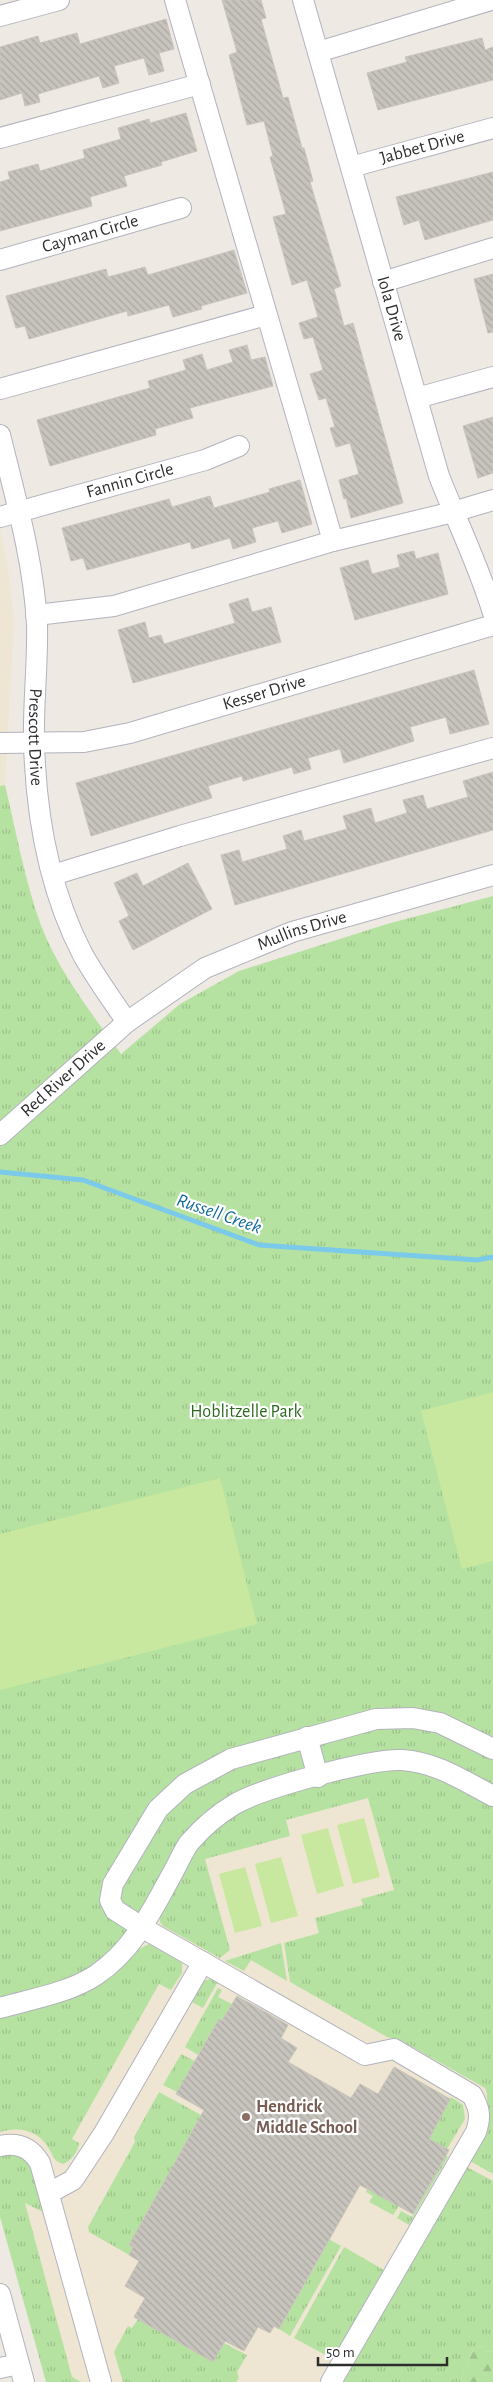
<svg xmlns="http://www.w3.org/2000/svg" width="493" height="2382" font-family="'Alegreya Sans',sans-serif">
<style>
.education{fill:#eee6d2}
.grass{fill:url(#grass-tufts)}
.forest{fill:url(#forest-firs)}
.pitch{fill:#c7e89e}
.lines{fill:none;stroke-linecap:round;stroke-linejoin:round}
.stream{stroke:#7bcaea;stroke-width:5}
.building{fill:url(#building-back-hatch);stroke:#cac5bb}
.minor-casing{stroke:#b2b3bd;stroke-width:22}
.minor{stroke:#fff;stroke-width:20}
.education-dot{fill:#8d6e63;stroke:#fff;stroke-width:2}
.labels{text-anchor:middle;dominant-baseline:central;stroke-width:4.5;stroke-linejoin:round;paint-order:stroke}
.street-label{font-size:18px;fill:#2e2e2e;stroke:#fff}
.park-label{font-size:18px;fill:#2d6a1f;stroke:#fff}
.education-label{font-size:18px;font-weight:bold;fill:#785e54;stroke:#fff;text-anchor:start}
.water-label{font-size:19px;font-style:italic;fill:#146a9c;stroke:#fff}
</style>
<defs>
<pattern id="grass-tufts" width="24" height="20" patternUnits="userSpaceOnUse" patternTransform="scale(1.25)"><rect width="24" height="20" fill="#b6e2a1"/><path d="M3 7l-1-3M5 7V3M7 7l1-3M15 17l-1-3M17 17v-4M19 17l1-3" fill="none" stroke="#9dc28b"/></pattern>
<pattern id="forest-firs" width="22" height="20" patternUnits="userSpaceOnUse" patternTransform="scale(1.25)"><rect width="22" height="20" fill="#b6e2a1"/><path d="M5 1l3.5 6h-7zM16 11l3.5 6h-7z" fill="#9dc28b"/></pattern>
<pattern id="building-back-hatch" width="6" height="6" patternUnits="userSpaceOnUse" patternTransform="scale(1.25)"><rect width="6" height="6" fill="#c7c3bd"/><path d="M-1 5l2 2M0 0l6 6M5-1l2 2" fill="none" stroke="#aba8a3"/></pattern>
</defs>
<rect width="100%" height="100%" fill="#eee9e2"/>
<path class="education" d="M0 529 7 560 14 620 5 785 0 786Z
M375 1773 493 1809V2382H47L0 2216V2018L71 1999 198 1842Z"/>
<path class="grass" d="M5 785C15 827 23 870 36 911 52 963 89 1010 121 1054L180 1004 239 971 387 924 493 896V2174L468 2160C477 2142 493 2108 485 2088L402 2041 387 2037 290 1982 284 1943 319 1933 315 1918 363 1905 361 1899 394 1890 368 1798 286 1820 290 1836 205 1859 230 1950 220 1958 163 1926 160 1922V1914L127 1961 139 1949 149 1944H154L178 1957 182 1964V1973L171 1990 159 1984 72 2139 79 2143C78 2152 71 2161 63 2164 53 2161 53 2155 48 2147 38 2130 18 2126 0 2132V786Z
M281 1943 287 1981 251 1960 244 1971 225 1961Z
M210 1979H214L242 1994 241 1996 217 1983 203 2008 192 2002 191 1999 203 1981Z
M218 1988 222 1990 218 1997 232 2004 222 2021 219 2019 198 2055 185 2047Z
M181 2054 195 2061 177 2092 163 2085Z
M159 2092 201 2115 129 2245 133 2247 129 2255 89 2232 88 2227 135 2142 134 2137Z
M451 2097 463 2105 465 2119 447 2149 429 2139Z
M13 2152 29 2162 43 2212 25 2203 72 2377 81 2382H46L0 2217V2156Z
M446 2155 448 2157 409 2225 397 2218 401 2211 412 2217Z
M465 2166 493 2181V2352L483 2351V2346L474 2347 460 2382H343Z
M367 2189 399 2206 393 2215 369 2202 373 2196 366 2192Z
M325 2237 341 2246 290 2336 279 2329 326 2246Z
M344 2247 384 2270 333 2359 294 2338Z
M138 2319 213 2362 224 2343 247 2355 237 2372 239 2378 236 2382H123L114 2352 128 2326 132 2328Z"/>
<path class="forest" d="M483 2346V2351L493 2352V2382H460L474 2347Z"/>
<path class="pitch" d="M493 1392V1561L462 1569 421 1411Z
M220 1478 257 1624 0 1690V1534Z
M364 1818 380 1877 353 1884 337 1825Z
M328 1828 344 1886 317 1894 301 1835Z
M281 1857 298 1916 271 1923 255 1864Z
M245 1867 262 1926 235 1933 219 1874Z"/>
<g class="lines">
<path class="stream" d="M0 1172 83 1180 259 1245 477 1260 493 1257"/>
</g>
<path class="building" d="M222 0H261L266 18 261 19 283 98 288 97 302 148H304L313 181 310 182 341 286 334 289 344 326 353 323 403 503 351 518 346 498 344 499 339 480 359 474 350 443 336 447 330 428 335 427 326 398 319 400 310 374 323 370 313 337 304 339 299 323 318 317 307 280 292 285 273 217 286 214 270 157 273 156 264 121 247 125 229 55 237 52Z
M166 19 174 49 159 53 164 71 149 75 144 58 114 66 119 83 103 88 99 76 38 94 40 102 25 106 22 93 0 100V47L38 36 40 43 77 33 80 44Z
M482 38 485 50 493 47V80L378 110 367 73 407 62 405 57Z
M186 113 197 151 161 162 162 165 124 176 127 186 90 197 92 206 0 231V182L10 179 8 172 38 164 40 171 85 158 83 150 121 139 118 128 149 119 150 123Z
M493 172V220L425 240 419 220 404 225 396 197Z
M234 250 247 293 201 306 202 309 173 317 169 305 128 316 127 311 29 339 25 326 16 328 6 296 106 269 108 277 145 267 148 275Z
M493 274V332L488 333 474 279Z
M247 345 251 360 265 357 273 386 190 408 193 418 155 429 156 435 50 466 37 420 150 388 148 381 186 370 183 360 202 354 207 370 233 362 229 350Z
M493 417V473L478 478 463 426Z
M300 480 312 524 282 533 278 521 252 528 256 542 233 549 230 538 192 549 190 542 87 570 83 558 71 561 62 528 169 499 172 507 210 496 214 508 270 492 269 489Z
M414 551 416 559 438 553 448 594 355 620 340 568 368 560 372 574 400 567 397 555Z
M248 598 252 612 271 607 281 642 133 683 118 630 145 622 149 638 161 635 164 644 235 623 229 604Z
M474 670 489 724 450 734 446 717 410 727 414 741 344 763 340 749 308 758 311 769 294 774 292 767 243 781 242 776 208 786 212 798 91 836 76 783Z
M493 772V830L235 905 221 855 239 850 242 862 287 849 283 836 301 830 304 841 347 829 343 816 371 808 375 823 407 813 403 800 423 795 427 809 468 797 463 781Z
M188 863 212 909 133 950 119 921 129 916 114 883 137 873 143 886Z
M237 1996 288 2025 281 2038 297 2048 288 2062 351 2098 360 2084 378 2094 394 2067 450 2099 429 2139 449 2150 413 2214 360 2185 279 2329 274 2326 270 2333 258 2327 244 2351 225 2341 213 2362 134 2317 145 2298 125 2286 139 2261 129 2255 133 2247 129 2245 204 2110 176 2094 219 2019 222 2021Z"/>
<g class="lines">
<defs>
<g id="minor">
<path id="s1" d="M303 0 439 476C457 522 479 566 493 613"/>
<path d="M0 16 59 0"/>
<path d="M318 52 491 0"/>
<path d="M0 138 200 84"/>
<path id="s2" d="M351 167 493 128"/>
<path id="s3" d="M0 260 181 208"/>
<path d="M383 282 493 248"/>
<path d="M0 389 266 315"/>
<path d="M417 398 493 377"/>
<path id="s4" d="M0 435C15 496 34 562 37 625 38 664 33 703 34 743 36 815 49 890 83 955 96 978 112 1000 127 1022"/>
<path id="s5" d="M0 517 205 460 239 446"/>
<path d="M333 541 453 512 493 500"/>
<path d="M36 615 114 606 333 541 175 0"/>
<path id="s6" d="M0 743 84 742 130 733 493 625"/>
<path d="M53 875 180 836 493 748"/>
<path id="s7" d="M0 1135 127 1022 205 968 292 932 493 875"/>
<path d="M307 1737 318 1777"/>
<path d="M0 2008C31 1999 69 1993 96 1975 132 1951 151 1913 171 1876 177 1866 182 1853 189 1843 202 1828 218 1814 235 1804 263 1788 371 1758 402 1760 436 1762 464 1781 493 1796"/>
<path d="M0 2146C18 2142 31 2148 40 2163L101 2382"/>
<path d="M49 2193 73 2180 104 2133 203 1962"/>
<path d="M0 2294 24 2382"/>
<path d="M0 2368 19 2364"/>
<path d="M331 2382 476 2132C481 2117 480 2109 472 2095L394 2049 365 2055 143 1928 115 1910 110 1900 113 1884 158 1809 185 1784 231 1759 376 1719 413 1718 440 1723 493 1749"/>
</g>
</defs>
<use href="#minor" class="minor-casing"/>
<use href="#minor" class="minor"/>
</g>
<circle class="education-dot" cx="246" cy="2117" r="5"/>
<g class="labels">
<g class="street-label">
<text stroke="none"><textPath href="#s2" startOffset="74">Jabbet Drive</textPath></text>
<text stroke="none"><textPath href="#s3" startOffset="94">Cayman Circle</textPath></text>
<text stroke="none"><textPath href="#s1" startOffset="321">Iola Drive</textPath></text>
<text stroke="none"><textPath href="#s5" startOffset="135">Fannin Circle</textPath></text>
<text stroke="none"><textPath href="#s6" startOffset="271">Kesser Drive</textPath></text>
<text stroke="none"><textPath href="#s4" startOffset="306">Prescott Drive</textPath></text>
<text stroke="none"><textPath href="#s7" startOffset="369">Mullins Drive</textPath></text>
<text stroke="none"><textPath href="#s7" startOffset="85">Red River Drive</textPath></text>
</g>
<g class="park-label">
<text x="246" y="1412">Hoblitzelle Park</text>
</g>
<g class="education-label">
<text x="256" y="2107">Hendrick<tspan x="256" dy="21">Middle School</tspan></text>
</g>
<g class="water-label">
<text transform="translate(219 1214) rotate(19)">Russell Creek</text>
</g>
</g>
<path d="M318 2357v8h129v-8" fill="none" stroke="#2e2e2e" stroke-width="2.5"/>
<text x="326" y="2357" font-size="15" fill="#2e2e2e" stroke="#ffffff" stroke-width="4" paint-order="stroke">50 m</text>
</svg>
